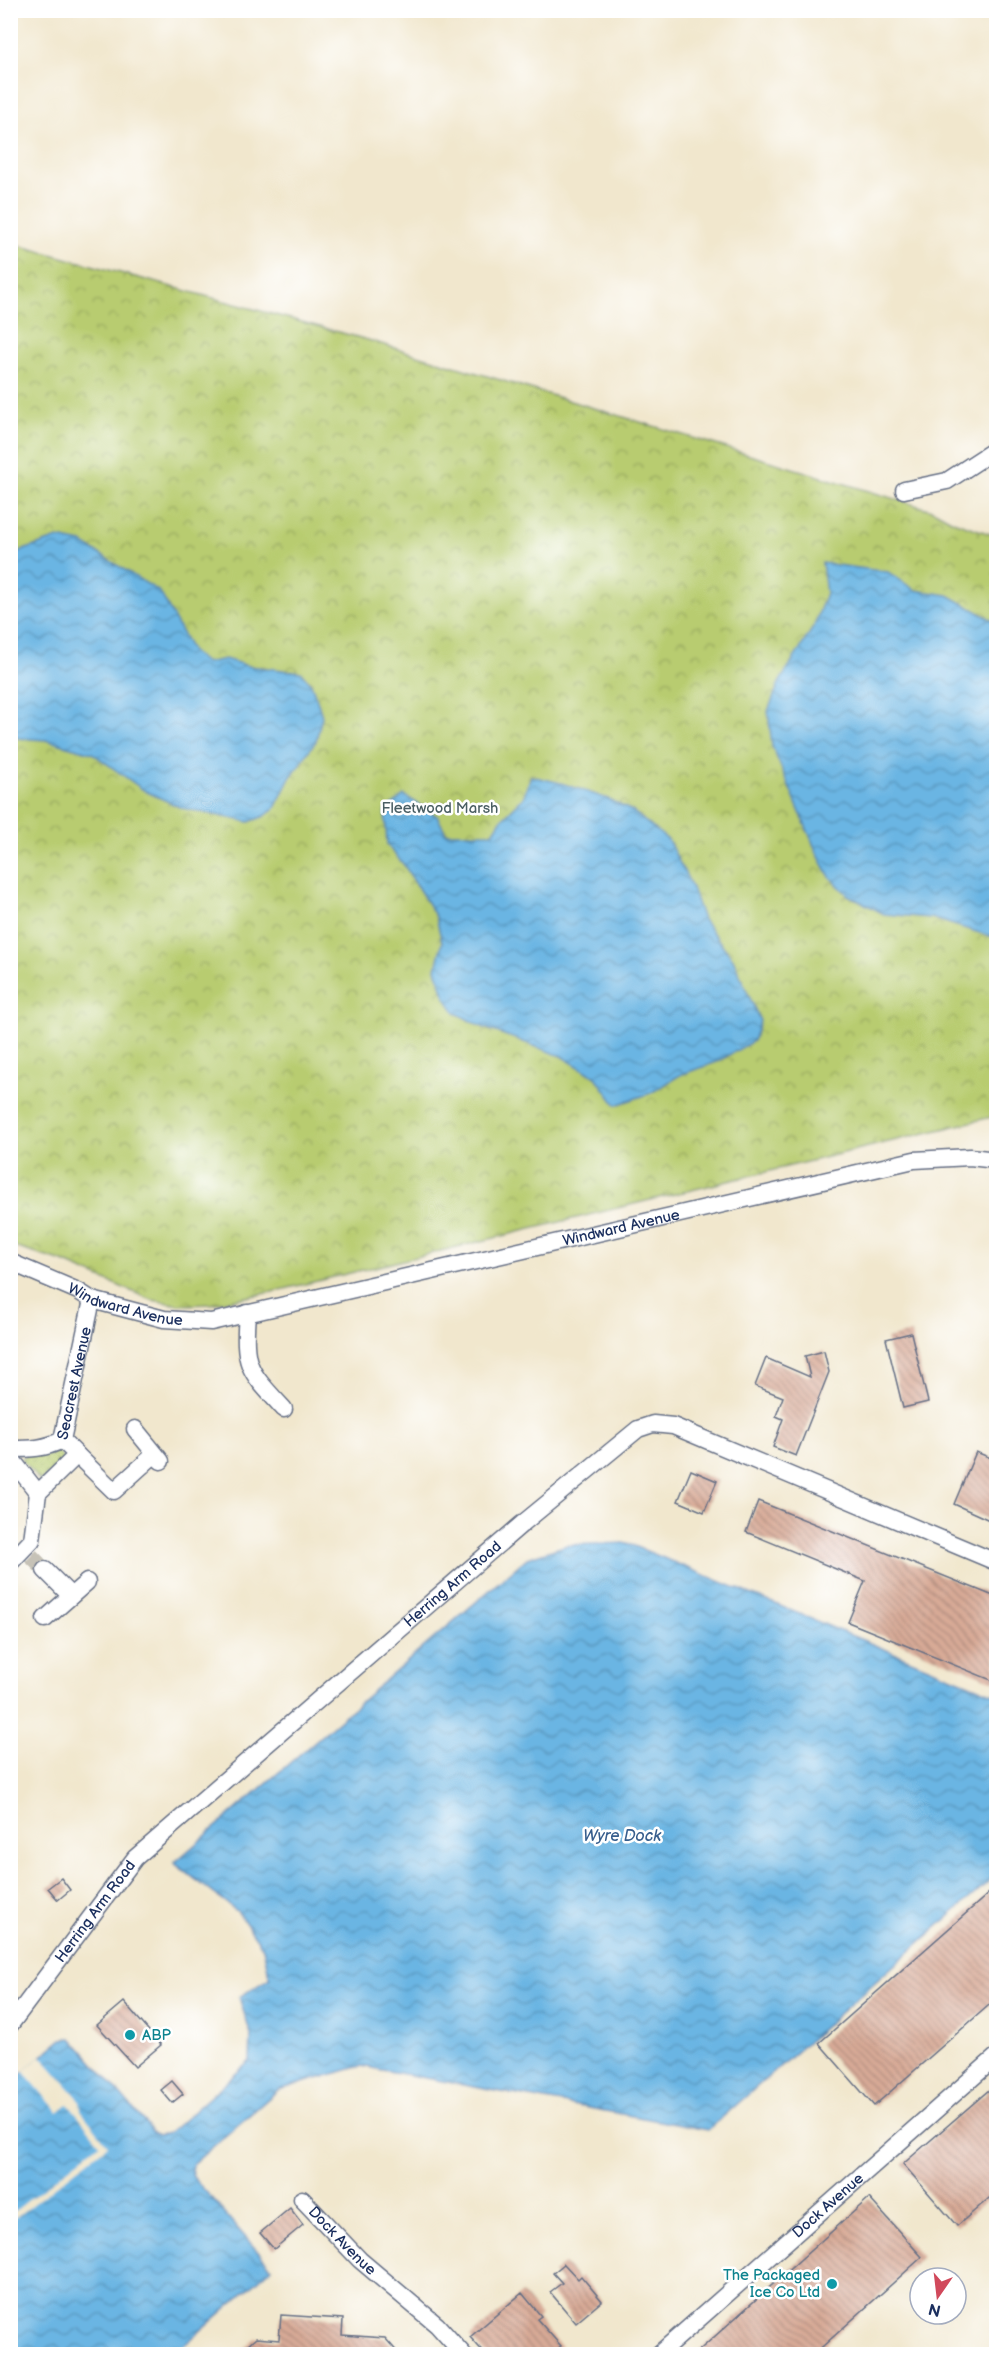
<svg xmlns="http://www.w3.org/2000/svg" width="1007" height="2365" font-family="'Balsamiq Sans',sans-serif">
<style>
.grass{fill:url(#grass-dots);stroke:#6a7e67;stroke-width:1.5}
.park{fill:url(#park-crowns);stroke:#6a7e67;stroke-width:1.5}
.water{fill:url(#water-waves);stroke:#4372a0;stroke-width:1.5}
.pier{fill:#f1e7cd}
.building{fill:url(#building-back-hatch)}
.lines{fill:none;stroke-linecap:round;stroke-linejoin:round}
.minor-tunnel{stroke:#c6c2b7;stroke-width:16;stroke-dasharray:16 8;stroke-linecap:butt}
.minor-casing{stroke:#666f85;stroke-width:19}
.minor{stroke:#fff;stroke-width:16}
.culture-dot{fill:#0f9aa8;stroke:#fff;stroke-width:2}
.labels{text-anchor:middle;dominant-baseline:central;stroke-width:5;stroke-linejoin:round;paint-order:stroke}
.park-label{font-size:15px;fill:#4a5e63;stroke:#fff}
.street-label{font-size:15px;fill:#1b2f5e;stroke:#fff}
.culture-label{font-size:15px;fill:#0d838f;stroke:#fff;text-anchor:start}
.water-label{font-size:16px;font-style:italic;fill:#375e8d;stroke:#fff}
</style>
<defs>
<pattern id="grass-dots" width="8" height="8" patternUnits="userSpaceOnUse" patternTransform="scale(1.5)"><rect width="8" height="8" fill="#b8cc70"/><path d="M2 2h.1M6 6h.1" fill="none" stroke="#95a65f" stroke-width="1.8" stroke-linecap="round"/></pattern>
<pattern id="park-crowns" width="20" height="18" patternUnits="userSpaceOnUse" patternTransform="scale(1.5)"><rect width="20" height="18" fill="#b8cc70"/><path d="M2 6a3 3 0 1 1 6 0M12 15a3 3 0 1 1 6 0" fill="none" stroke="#95a65f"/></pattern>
<pattern id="water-waves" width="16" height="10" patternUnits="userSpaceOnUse" patternTransform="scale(1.5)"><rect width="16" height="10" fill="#6bb5e3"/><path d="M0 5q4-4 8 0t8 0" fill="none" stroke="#5794bb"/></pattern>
<pattern id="building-back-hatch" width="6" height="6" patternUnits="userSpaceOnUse" patternTransform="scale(1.5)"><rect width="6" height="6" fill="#d8aa96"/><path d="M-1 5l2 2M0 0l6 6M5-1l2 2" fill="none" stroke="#ae8b7e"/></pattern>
</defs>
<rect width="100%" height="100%" fill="#fff"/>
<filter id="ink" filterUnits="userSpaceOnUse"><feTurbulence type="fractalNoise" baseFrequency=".0167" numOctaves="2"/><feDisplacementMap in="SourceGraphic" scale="12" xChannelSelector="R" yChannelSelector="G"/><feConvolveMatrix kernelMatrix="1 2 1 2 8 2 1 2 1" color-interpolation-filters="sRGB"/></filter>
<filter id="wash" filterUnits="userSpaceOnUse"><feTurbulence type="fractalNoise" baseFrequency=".008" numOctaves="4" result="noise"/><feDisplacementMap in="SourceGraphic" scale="24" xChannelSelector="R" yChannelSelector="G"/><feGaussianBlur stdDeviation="1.35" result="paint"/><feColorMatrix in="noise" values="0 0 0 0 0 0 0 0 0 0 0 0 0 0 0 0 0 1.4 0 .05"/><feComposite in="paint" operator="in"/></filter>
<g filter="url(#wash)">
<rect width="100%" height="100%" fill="#f1e7cd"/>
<path class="grass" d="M57 1450 66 1461 40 1481 21 1459 28 1454 50 1455Z"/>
<path class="park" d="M10 243 368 340 935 511 953 521 996 536V1116L272 1292 211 1304 180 1305 152 1300 63 1262 11 1246Z"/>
<path class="water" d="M58 538 82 543 160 592 192 652 206 663 225 659 248 666 301 672 311 684 317 700 322 716 316 741 290 778 275 808 265 816 249 822 182 808 145 791 92 753 46 740 17 738 11 731V559L18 552Z
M822 563 888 572 915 590 948 595 996 622V938L931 918 884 914 848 895 830 877 817 853 772 746 768 711 779 683 814 626 826 593Z
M531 776 561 783 608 799 632 811 668 840 691 885 703 920 733 959 760 1021 753 1041 717 1062 680 1075 651 1093 616 1105 596 1077 561 1056 480 1026 456 1013 445 997 436 969 442 942 436 917 404 865 387 845 385 811 404 795 437 816 446 833H493L501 820 523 798Z
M627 1543 996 1695V1875L708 2130 361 2066 278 2090 193 2164 191 2170 193 2177 272 2268 174 2354H11L10 2083 62 2039 72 2038 153 2132 158 2135 169 2133 250 2061 251 2035 239 1997 270 1978 263 1948 238 1912 174 1863 527 1558 567 1545Z"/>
<path class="pier" d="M41 2056 80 2100 81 2111 108 2145 11 2221V2214L100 2143 68 2104 58 2112 23 2071Z"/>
<g id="blocks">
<path class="building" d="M911 1333 928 1402 903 1408 886 1339Z
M824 1351 829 1372 796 1456 773 1447 783 1419 776 1416 783 1397 755 1386 766 1358 810 1377 805 1356Z
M976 1452 996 1460V1523L954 1504Z
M691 1470 717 1481 704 1512 678 1501Z
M758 1501 996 1597V1682L848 1622 865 1581 746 1532Z
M61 1878 70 1890 58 1900 48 1888Z
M996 1887V1999L874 2106 819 2043Z
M124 2002 161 2045 135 2067 97 2025Z
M172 2081 183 2094 172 2103 161 2090Z
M996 2084V2192L957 2226 903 2164Z
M869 2198 922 2257 813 2355H694Z
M290 2208 303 2225 274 2249 260 2233Z
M564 2264 578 2279 581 2276 602 2301 576 2323 550 2292 562 2283 553 2273Z
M522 2293 541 2316 537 2319 561 2346 551 2355H486L470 2337Z
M281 2315 343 2319 342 2335 385 2338 400 2355H237L256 2338 279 2340Z"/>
</g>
</g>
<g filter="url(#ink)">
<use href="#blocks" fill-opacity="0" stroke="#666f85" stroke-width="1.5"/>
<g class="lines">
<path class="minor-tunnel" d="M31 1556 45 1570"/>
<defs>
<g id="minor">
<path d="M904 490 947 481 996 449"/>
<path id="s1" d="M10 1262 78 1291 92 1300 164 1319 211 1322 914 1160 970 1157 996 1160"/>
<path d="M247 1313C243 1367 248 1370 284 1409"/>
<path d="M135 1429 161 1461"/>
<path d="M10 1449C30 1449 45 1449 62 1440"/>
<path d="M77 1455 114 1491 155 1454"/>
<path d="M10 1457 38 1493"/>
<path id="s2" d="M10 1563 32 1540 38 1493 77 1455 62 1440 92 1300"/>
<path d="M45 1570 71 1596"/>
<path d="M45 1619 87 1582"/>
<path id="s3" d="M10 2025 135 1858 522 1524 638 1429 653 1424 673 1426 996 1562"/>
<path id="s4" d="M302 2199 360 2260 437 2325 463 2354"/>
<path id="s5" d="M659 2354 996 2057"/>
</g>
</defs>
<use href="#minor" class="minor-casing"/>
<use href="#minor" class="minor"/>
</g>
</g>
<g class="culture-dot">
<circle cx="130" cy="2035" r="6"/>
<circle cx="832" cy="2284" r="6"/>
</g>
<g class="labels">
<g class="park-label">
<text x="440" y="808">Fleetwood Marsh</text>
</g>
<g class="street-label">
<text stroke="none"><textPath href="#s1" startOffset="633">Windward Avenue</textPath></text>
<text stroke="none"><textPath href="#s1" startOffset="124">Windward Avenue</textPath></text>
<text stroke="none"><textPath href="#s2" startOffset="213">Seacrest Avenue</textPath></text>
<text stroke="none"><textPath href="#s3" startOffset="628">Herring Arm Road</textPath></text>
<text stroke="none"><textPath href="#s3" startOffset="142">Herring Arm Road</textPath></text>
<text stroke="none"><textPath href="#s5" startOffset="225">Dock Avenue</textPath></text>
<text stroke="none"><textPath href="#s4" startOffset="58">Dock Avenue</textPath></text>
</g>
<g class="culture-label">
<text x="142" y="2035">ABP</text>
<text x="820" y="2275" text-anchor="end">The Packaged<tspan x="820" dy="17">Ice Co Ltd</tspan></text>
</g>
<g class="water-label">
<text x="622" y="1836">Wyre Dock</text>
</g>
</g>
<rect width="1007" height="2365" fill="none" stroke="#fff" stroke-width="36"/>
<g transform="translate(938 2296) rotate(194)"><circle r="28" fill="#ffffff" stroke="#a4acbf" stroke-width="1.5"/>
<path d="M0-4.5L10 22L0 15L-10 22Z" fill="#d1495b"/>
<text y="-9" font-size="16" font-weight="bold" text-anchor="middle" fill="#1b2f5e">N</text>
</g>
</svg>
